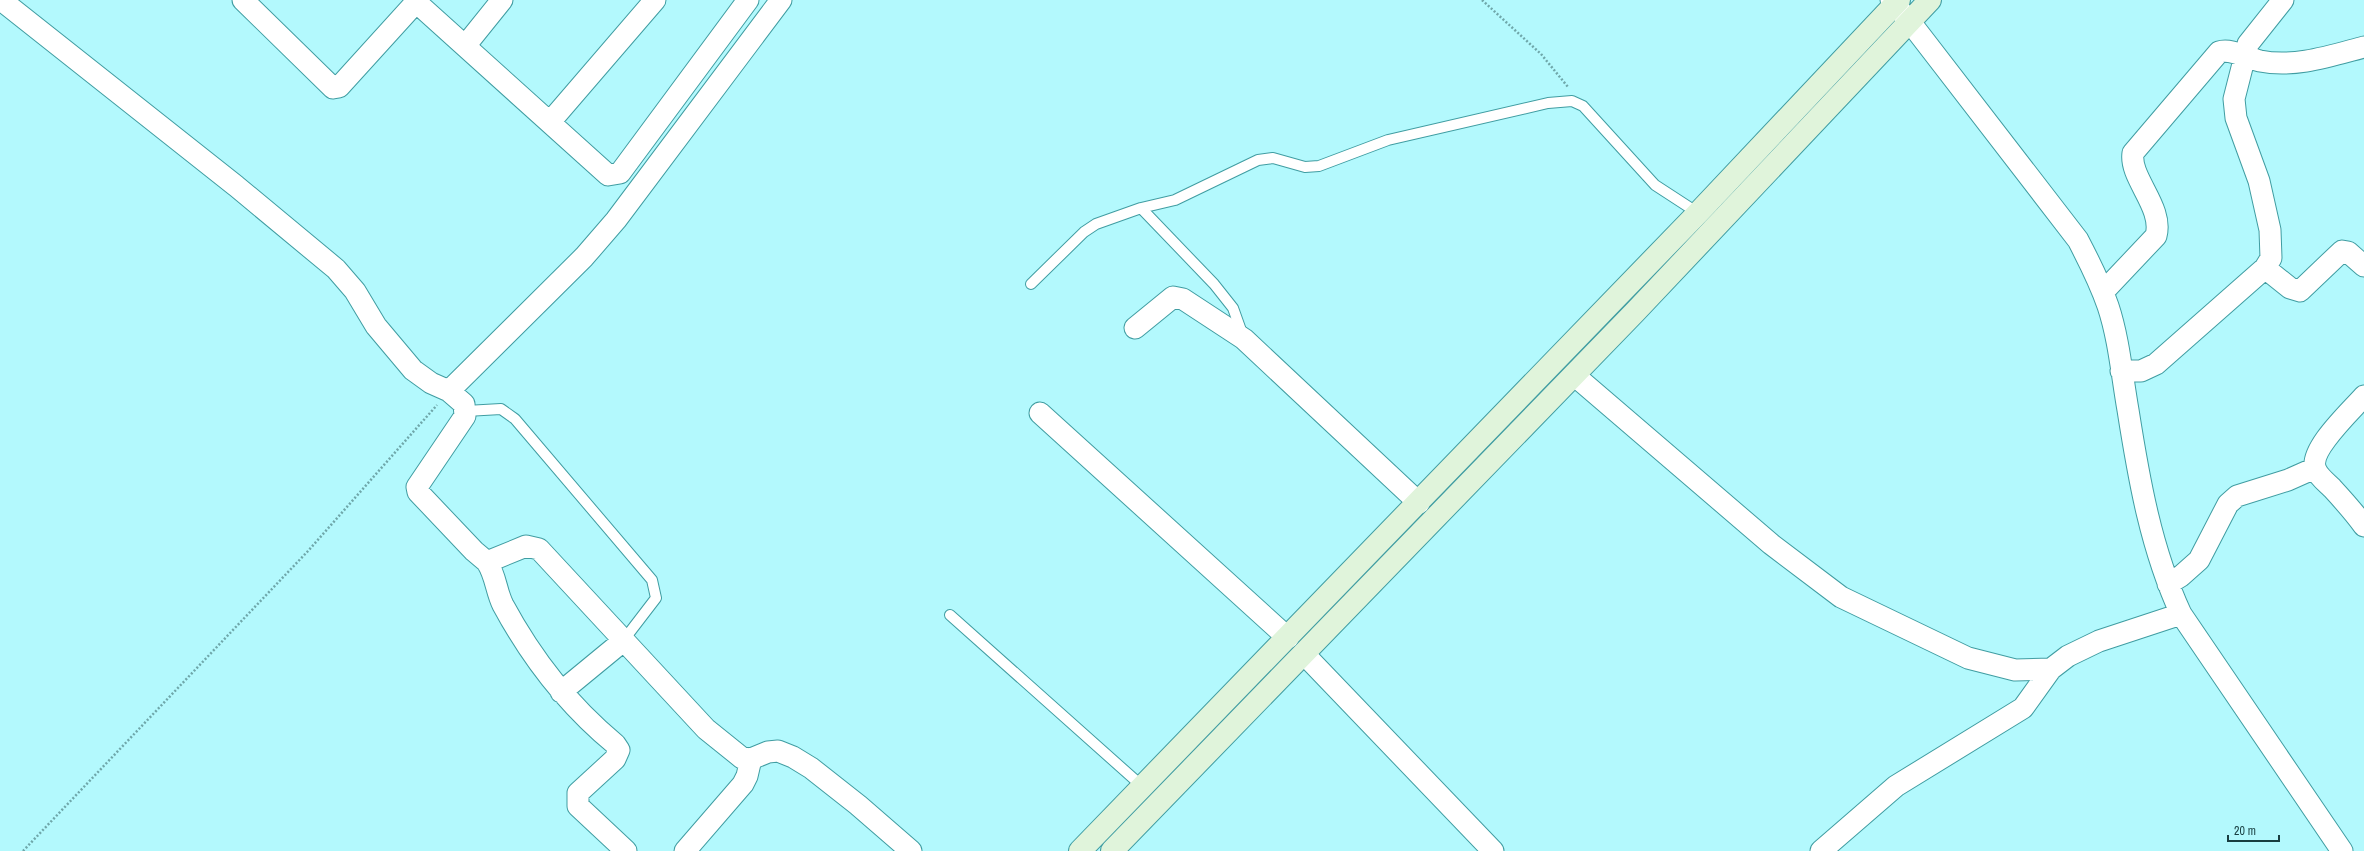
<svg xmlns="http://www.w3.org/2000/svg" width="2364" height="851" font-family="'Archivo Narrow',sans-serif">
<style>
.lines{fill:none;stroke-linecap:round;stroke-linejoin:round}
.lane-casing{stroke:#409da2;stroke-width:12}
.street-casing{stroke:#409da2;stroke-width:23}
.secondary-casing{stroke:#409da2;stroke-width:24}
.path{stroke:#6fa7aa;stroke-width:2.5;stroke-dasharray:2 2;stroke-linecap:butt}
.lane{stroke:#fff;stroke-width:10}
.street{stroke:#fff;stroke-width:21}
.secondary{stroke:#e0f4db;stroke-width:22}
</style>
<rect width="100%" height="100%" fill="#b3f9fd"/>
<g class="lines">
<defs>
<path id="lane" d="M1141 208 1214 284 1233 308 1243 336
M1031 284 1084 232 1096 224 1141 208 1175 200 1258 160 1273 158 1305 167 1319 166 1388 140 1548 103 1572 101 1583 106 1655 185 1698 213
M466 411 501 409 515 419 652 580 656 598 623 641
M950 615 1143 787"/>
<path id="street" d="M1 0 236 186 336 269 355 291 376 326 413 370 431 383 449 391 464 404 465 416 417 487 418 492 474 551 487 562 526 546 539 549 706 729 742 758 751 759 768 752 778 751 793 757 811 768 858 805 911 851
M243 0 333 88 339 87 418 0
M1891 0 1910 22 2078 240C2089 261 2100 283 2108 306 2119 339 2122 376 2128 410 2139 480 2151 549 2181 614L2342 851
M416 2 608 175 620 173 748 0
M465 46 502 0
M550 122 655 0
M2265 268 2271 258 2270 230 2259 181 2236 118 2234 99 2248 44 2283 0
M2103 292 2156 236C2164 207 2129 178 2133 153L2219 52C2231 48 2247 58 2260 61 2295 68 2330 56 2364 47
M1135 328 1173 297 1183 299 1244 339 1419 503
M2121 371H2141L2156 364 2265 268 2290 288 2300 291 2342 251 2348 252 2364 266
M1574 375 1771 544 1841 597 1968 658 2015 670 2051 669
M449 391 584 257 616 220 781 0
M2364 396C2352 410 2307 451 2316 470 2319 477 2327 483 2332 488 2344 501 2354 512 2364 526
M1040 413 1288 638
M487 562C496 576 496 591 503 605 531 657 569 706 615 744L619 750 615 759 578 793V806L626 851
M2168 584 2181 576 2199 560 2228 504 2237 496 2288 480 2315 468
M1304 654 1493 851
M561 692 623 641
M685 851 743 784 747 776 751 759
M1821 851 1896 786 2023 708 2051 669 2068 656 2099 641 2181 614"/>
<path id="secondary" d="M1080 851 1698 213 1899 0
M1112 851 1635 312 1930 0"/>
</defs>
<use href="#lane" class="lane-casing"/>
<use href="#street" class="street-casing"/>
<use href="#secondary" class="secondary-casing"/>
<path class="path" d="M1482 0 1541 54 1568 87
M23 851 308 551 437 405"/>
<use href="#lane" class="lane"/>
<use href="#street" class="street"/>
<use href="#secondary" class="secondary"/>
</g>
<path d="M2228 835v6h51v-6" fill="none" stroke="#183e40" stroke-width="2"/>
<text x="2234" y="835" font-size="12" fill="#183e40" stroke="#b3f9fd" stroke-width="3" paint-order="stroke">20 m</text>
</svg>
